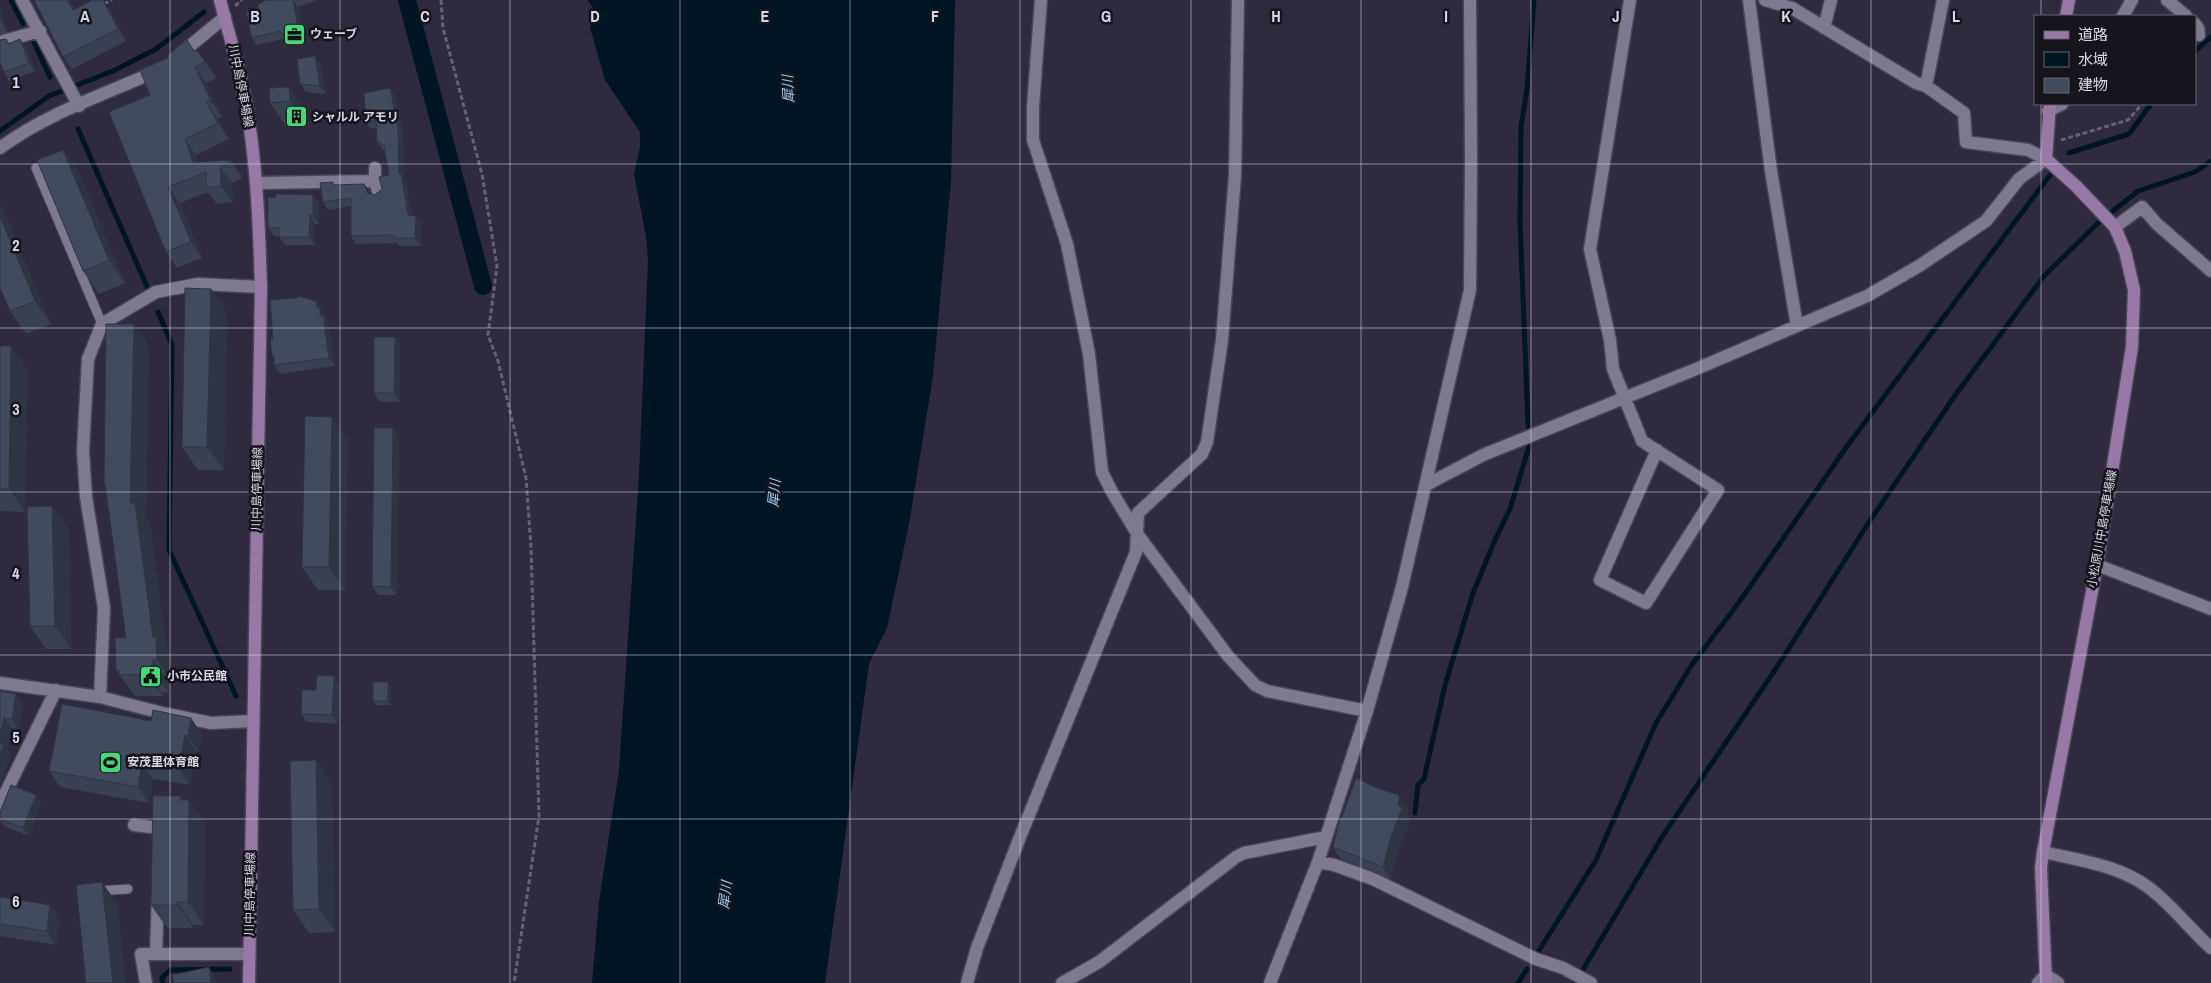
<svg xmlns="http://www.w3.org/2000/svg" width="2211" height="983" font-family="'Archivo Narrow','Noto Sans JP',sans-serif">
<style>
.water{fill:#001523}
.lines{fill:none;stroke-linecap:round;stroke-linejoin:round}
.stream{stroke:#001523;stroke-width:5}
.canal{stroke:#001523;stroke-width:18}
.service-casing{stroke:#494556;stroke-width:11}
.minor-casing{stroke:#494556;stroke-width:15}
.tertiary-casing{stroke:#494556;stroke-width:15}
.secondary-casing{stroke:#494556;stroke-width:15}
.path{stroke:#656172;stroke-width:3;stroke-dasharray:5 2.5;stroke-linecap:butt}
.service{stroke:#7f7990;stroke-width:9}
.minor{stroke:#7f7990;stroke-width:12}
.tertiary{stroke:#7f7990;stroke-width:12}
.secondary{stroke:#9779a5;stroke-width:12}
.wall{fill:#394051}
.shaded-wall{fill:#2e3442}
.building{fill:#424a5e;stroke:#2e3442}
.grid{fill:none;stroke:#d9d7e3;stroke-width:1;stroke-opacity:0.55}
.labels{text-anchor:middle;dominant-baseline:central;stroke-width:5;stroke-linejoin:round;paint-order:stroke}
.poi-label{font-size:12px;font-weight:bold;fill:#d9d7e3;stroke:#16141d;text-anchor:start}
.street-label{font-size:12px;fill:#d9d7e3;stroke:#16141d}
.water-label{font-size:14px;font-style:italic;fill:#96cff4;stroke:#16141d}
.grid-label{font-size:16px;text-anchor:middle;font-weight:bold;fill:#d9d7e3;stroke:#16141d;stroke-width:5;stroke-linejoin:round;paint-order:stroke}
</style>
<rect width="100%" height="100%" fill="#2f2a3d"/>
<path class="water" d="M588 0H955L951 181 933 376 909 524 887 628 869 664 825 983H592L599 902 619 770 639 475 648 260 646 236 634 174 640 147V132L605 80 590 27 596 13Z"/>
<g class="lines">
<path class="stream" d="M11 0 23 24
M34 42 50 77
M2195 51 2211 37
M78 129 148 289
M0 131 49 96 113 71 156 49 204 12
M2069 153 2129 134 2151 104
M158 312 172 345 169 550 236 696
M1415 813 1418 785 1424 779 1445 685 1473 593 1495 540 1510 509 1529 447 1520 223 1521 127 1527 89 1534 0
M1538 952 1596 860 1656 723 1691 666 1740 601 1847 446 2050 175
M163 983 162 978 170 970 230 969
M1518 983 1527 969
M1575 983 1662 837 1777 667 1869 522 1956 394 2044 276 2098 223 2138 191 2195 172 2211 161"/>
<path class="canal" d="M407 0 483 286"/>
<defs>
<path id="service" d="M36 168 102 324
M96 891 128 889"/>
<path id="minor" d="M22 0 79 106
M1041 0 1033 107V140L1067 244 1089 354 1102 472 1112 492 1138 535 1228 656 1255 685 1267 691 1367 711
M1630 0 1590 249 1610 340 1613 369 1642 441 1718 490 1646 603 1600 580 1657 450
M1749 0 1771 171 1797 326
M1765 0 1792 8 1916 83 1926 86 1943 0
M2167 0 2186 16
M2123 16 2132 0
M2195 24 2198 28 2199 35
M1824 28 1831 0
M0 42 40 31
M179 55 225 17
M2048 111 2062 104
M0 148C47 113 106 94 159 70
M375 168V181L379 195
M257 183 375 181
M2115 227 2142 207 2157 224 2211 271
M1426 485 1483 455 1696 369 1867 296 1919 266 1986 221 2019 179 2046 159 2028 150 1966 142 1964 113 1926 86
M0 683 100 697 162 713 211 723 253 721
M100 697 104 608 86 497 83 451 88 359 102 324 156 292 198 284 261 287
M0 804 56 690
M134 825 159 828V839
M2043 852C2078 860 2118 865 2148 887 2172 905 2189 928 2211 948
M1318 862 1334 865 1373 879 1536 959 1563 968 1591 983
M156 954 158 897
M146 983 141 954H249
M967 983 977 948 1020 837 1136 552 1138 513 1202 454 1207 442 1222 340 1235 175 1238 0
M1062 983 1099 962 1236 857 1244 853 1326 837
M1270 983 1318 862 1367 711 1402 587 1470 290 1471 161 1470 0
M2038 983 2046 975 2058 983"/>
<path id="tertiary" d="M2097 565 2211 609"/>
<path id="secondary" d="M220 0C229 35 240 69 246 104 257 164 259 226 261 287L249 983
M2066 16 2069 0
M2046 983 2041 868 2043 852 2097 565 2132 347 2134 290 2125 251 2115 227 2076 186 2046 159 2050 104"/>
</defs>
<use href="#service" class="service-casing"/>
<use href="#minor" class="minor-casing"/>
<use href="#tertiary" class="tertiary-casing"/>
<use href="#secondary" class="secondary-casing"/>
<path class="path" d="M441 0 443 28 482 174 497 266 488 335 498 361 526 478 531 547 539 816 514 983
M104 4 112 0
M235 6 242 0
M2061 140 2128 120 2142 104"/>
<use href="#service" class="service"/>
<use href="#minor" class="minor"/>
<use href="#tertiary" class="tertiary"/>
<use href="#secondary" class="secondary"/>
</g>
<path class="wall" d="M266 0H317L298 7 304 39 287 42 284 39 256 45 252 38 259 9Z
M0 8 7 32 0 34Z
M109 8 126 41 72 69 63 57Z
M6 39 9 43 26 47 35 71 9 81 4 72Z
M195 51 208 65 216 78 206 83 222 117 217 118 229 139 196 155 198 162 231 160 242 176V178L232 183 233 202 217 204 208 192 180 203 202 258 177 268 166 252 150 95 168 58Z
M315 56 321 64 326 94 306 92 300 84Z
M289 87 305 110 307 124 286 126 270 103Z
M390 88 396 96 403 134 404 178 406 181 412 216 421 223V246H399L397 243 356 244 351 236V206L328 210 323 202 333 182 334 185 370 191V194L375 195 382 189 389 175 385 153 377 142 376 128 371 129 366 122Z
M63 150 79 173 125 283 99 294 83 271Z
M313 195 319 203V224H315V245H285L279 236H274L268 227 275 198Z
M5 213 51 324 26 334 10 311Z
M211 289 227 312 224 470H198L182 447Z
M316 301 322 309V311L326 316 325 318 329 324 335 366 280 374 274 365V359L272 355 273 339Z
M134 324 149 346 146 519 150 525 167 651 172 658V682H169V692L163 693V696H135L116 670 126 638 106 487 104 484Z
M395 337 400 345V402H380L374 393Z
M0 346 28 369 25 512 0 511Z
M332 417 348 440 345 590H318L302 567Z
M399 437 397 595H378L372 586Z
M52 506 69 529 71 649H46L30 626Z
M340 684 338 724 307 722 301 714 316 690Z
M391 687V705H376L373 701Z
M0 691 23 704 19 730 11 728 7 748 11 755 0 784Z
M62 704 202 734 199 752 196 751 190 785 153 779 149 803 60 787 49 771Z
M316 760 332 783 335 932 309 933 293 910Z
M36 795 41 803 29 836 4 826 0 821V812Z
M180 796 183 800 205 823 204 925H193V928H167L151 905Z
M1408 807 1407 814 1411 820 1399 849 1391 879 1341 859 1333 847 1342 817Z
M0 897 50 905 60 918 56 945 0 936Z"/>
<path class="shaded-wall" d="M67 0H70L81 22 73 10Z
M103 0 109 8 126 41 118 29Z
M293 0 298 7 304 39 299 32Z
M0 8 7 32 2 23 0 18Z
M20 39 26 47 35 71 29 63Z
M197 50 208 65 216 78 205 62Z
M315 56 321 64 326 94 320 86Z
M195 67 206 83 222 117 211 101Z
M289 87 305 110 307 124 290 101Z
M390 88 396 96 403 134 404 178 406 181 413 223 408 215 399 174Z
M206 102 217 118 229 139 218 123Z
M185 139 196 155 203 174 193 162Z
M63 150 79 173 125 283 109 260Z
M231 160 242 176V178L231 162Z
M220 167 232 183 233 202 221 186Z
M364 184 370 191 373 200 368 193Z
M168 187 180 203 202 258 191 242Z
M313 195 319 203V224L313 216Z
M0 205 5 213 51 324 35 301 0 216Z
M310 215 315 224V245L309 237Z
M416 216 421 223V246L415 238Z
M211 289 227 312 224 470 207 447Z
M316 301 322 309V311L326 316 325 318 329 324 335 366 329 358 320 316 317 307Z
M134 324 149 346 146 519 150 525 167 651 172 658V682L157 660 130 503Z
M395 337 400 345V402L394 393Z
M11 346 28 369 25 512 9 489Z
M332 417 348 440 345 590 329 567Z
M393 428 399 437 397 595 391 587Z
M52 506 69 529 71 649 55 626Z
M153 660 169 682V692L153 671Z
M147 671 163 693V696L147 674Z
M334 676 340 684 338 724 332 715Z
M388 682 391 687V705L388 701Z
M16 694 23 704 19 730 12 719Z
M4 718 11 728 7 748 11 755 0 784V737Z
M191 718 202 734 199 752 188 736Z
M185 735 196 751 190 785 179 769Z
M316 760 332 783 335 932 319 909Z
M142 763 153 779 149 803 138 787Z
M36 795 41 803 29 836 23 828Z
M1399 795 1408 807 1407 814 1411 820 1399 849 1391 879 1383 867 1398 805Z
M180 796 189 809V800L205 823 204 925 188 902Z
M102 882 118 905 126 983H113Z
M177 902 193 925V928L177 905Z
M50 905 60 918 56 945 47 931Z
M209 967 214 975 216 983H211Z"/>
<path class="building" d="M34 0H67L73 10 92 0H103L118 29 63 57Z
M266 0H293L299 32 282 35 281 31 252 38 246 12 259 9 258 5Z
M6 39 8 44 20 39 29 63 4 72 0 63V40Z
M187 40 194 51 197 50 205 62 195 67 211 101 206 102 218 123 185 139 193 162 231 160V162L220 167 221 186 206 188V172L168 187 191 242 166 252 109 112 150 95 140 70 168 58 167 56Z
M315 56 320 86 300 84 297 59Z
M289 87 290 101 270 103 269 88Z
M390 88 398 127 399 174 401 173 408 215 416 216 415 238H394V235L351 236V198L323 202 320 183 333 182V185L364 184 368 193 375 195 382 189 379 177 389 175 384 145H380V142H377L376 120 366 122 364 93Z
M63 150 109 260 83 271 37 160Z
M276 194 313 195V216L310 215 309 237H279V228L268 227V197L275 198Z
M0 216 35 301 10 311 0 288Z
M185 288 211 289 207 447H182Z
M298 296 316 301 317 307 320 308V316L323 315 329 358 274 365V355H272L270 339H273L270 300 297 298Z
M106 324H134L130 503H135L153 637 156 636 157 660H153V671H147V674L119 675V670H116L115 638H126L105 484H104Z
M374 337H395L394 393H374Z
M0 346H11L9 489H0Z
M305 416 332 417 329 567H302Z
M374 428H393L391 587 372 586Z
M52 506 55 626H30L27 507Z
M317 675 334 676 332 715 301 714 302 690H316Z
M373 682H388V701H373Z
M0 691 16 694 12 719 4 718 0 737Z
M62 704 151 721 153 710 191 718 188 736 185 735 179 769 142 763 138 787 49 771Z
M0 743 4 745 0 756Z
M316 760 319 909 293 910 290 761Z
M1356 778 1377 788 1399 795 1398 805 1402 808 1391 837 1383 867 1333 847 1340 817H1342Z
M11 785 36 795 23 828 0 819V812Z
M153 796H180V800H189L188 902H177V905H151Z
M102 882 113 983H86L76 885Z
M0 897 50 905 47 931 0 924Z
M209 967 211 983H174L172 975Z"/>
<path class="grid" d="M170 0V983M340 0V983M510 0V983M680 0V983M850 0V983M1020 0V983M1191 0V983M1361 0V983M1531 0V983M1701 0V983M1871 0V983M2041 0V16M2041 104V983M0 164H2211M0 328H2211M0 492H2211M0 655H2211M0 819H2211"/>
<defs>
<symbol id="office-square" viewBox="-11 -11 22 22"><rect x="-9" y="-9" width="18" height="18" rx="4" fill="#47d779" stroke="#16141d"/><path d="M-6-3h4V-5.5h4V-3h4V5H-6ZM-1-4.5V-3h2v-1.5ZM-6 0V1H6V0Z" fill="#111"/></symbol>
<symbol id="building-square" viewBox="-11 -11 22 22"><rect x="-9" y="-9" width="18" height="18" rx="4" fill="#47d779" stroke="#16141d"/><path d="M-4-6H4V6H1V3H-1V6H-4ZM-2.5-4.3h1.7v1.8h-1.7ZM.8-4.3h1.7v1.8H.8ZM-2.5-1h1.7V.8h-1.7ZM.8-1h1.7V.8H.8Z" fill="#111"/></symbol>
<symbol id="civic-square" viewBox="-11 -11 22 22"><rect x="-9" y="-9" width="18" height="18" rx="4" fill="#47d779" stroke="#16141d"/><path d="M-.6-6.5H3V-4.5H.6V-3L4-1V1h2V6H-6V1h2V-1L-.6-3ZM-1.2 2.5V6h2.4V2.5Z" fill="#111"/></symbol>
<symbol id="stadium-square" viewBox="-11 -11 22 22"><rect x="-9" y="-9" width="18" height="18" rx="4" fill="#47d779" stroke="#16141d"/><path d="M0-5a6.5 5 0 1 0 0 10a6.5 5 0 1 0 0-10ZM-3.5-1.8h7v3.6h-7Z" fill="#111"/></symbol>
</defs>
<g fill-rule="evenodd">
<use href="#office-square" x="282" y="22" width="25" height="25"/>
<use href="#building-square" x="284" y="104" width="25" height="25"/>
<use href="#civic-square" x="138" y="664" width="25" height="25"/>
<use href="#stadium-square" x="98" y="750" width="25" height="25"/>
</g>
<g class="labels">
<g class="poi-label">
<text x="310" y="34">ウェーブ</text>
<text x="312" y="117">シャルル アモリ</text>
<text x="167" y="676">小市公民館</text>
<text x="127" y="762">安茂里体育館</text>
</g>
<g class="street-label">
<text transform="translate(241 86) rotate(79)">川中島停車場線</text>
<text transform="translate(257 489) rotate(-89)">川中島停車場線</text>
<text transform="translate(2102 529) rotate(-80)">小松原川中島停車場線</text>
<text transform="translate(250 894) rotate(-89)">川中島停車場線</text>
</g>
<g class="water-label">
<text transform="translate(788 89) rotate(-93)">犀川</text>
<text transform="translate(774 493) rotate(-85)">犀川</text>
<text transform="translate(725 895) rotate(-83)">犀川</text>
</g>
</g>
<g class="grid-label">
<text x="85" y="22">A</text>
<text x="255" y="22">B</text>
<text x="425" y="22">C</text>
<text x="595" y="22">D</text>
<text x="765" y="22">E</text>
<text x="935" y="22">F</text>
<text x="1106" y="22">G</text>
<text x="1276" y="22">H</text>
<text x="1446" y="22">I</text>
<text x="1616" y="22">J</text>
<text x="1786" y="22">K</text>
<text x="1956" y="22">L</text>
<text x="16" y="88">1</text>
<text x="16" y="251">2</text>
<text x="16" y="415">3</text>
<text x="16" y="579">4</text>
<text x="16" y="743">5</text>
<text x="16" y="907">6</text>
</g>
<rect x="2034" y="15" width="162" height="90" fill="#16141d" stroke="#64626c"/>
<rect x="2044" y="31" width="25" height="8" fill="#9779a5" stroke="#64626c"/>
<text x="2078" y="40" font-size="15" fill="#d9d7e3">道路</text>
<rect x="2044" y="52" width="25" height="15" fill="#001523" stroke="#64626c"/>
<text x="2078" y="65" font-size="15" fill="#d9d7e3">水域</text>
<rect x="2044" y="78" width="25" height="15" fill="#424a5e" stroke="#64626c"/>
<text x="2078" y="90" font-size="15" fill="#d9d7e3">建物</text>
</svg>
